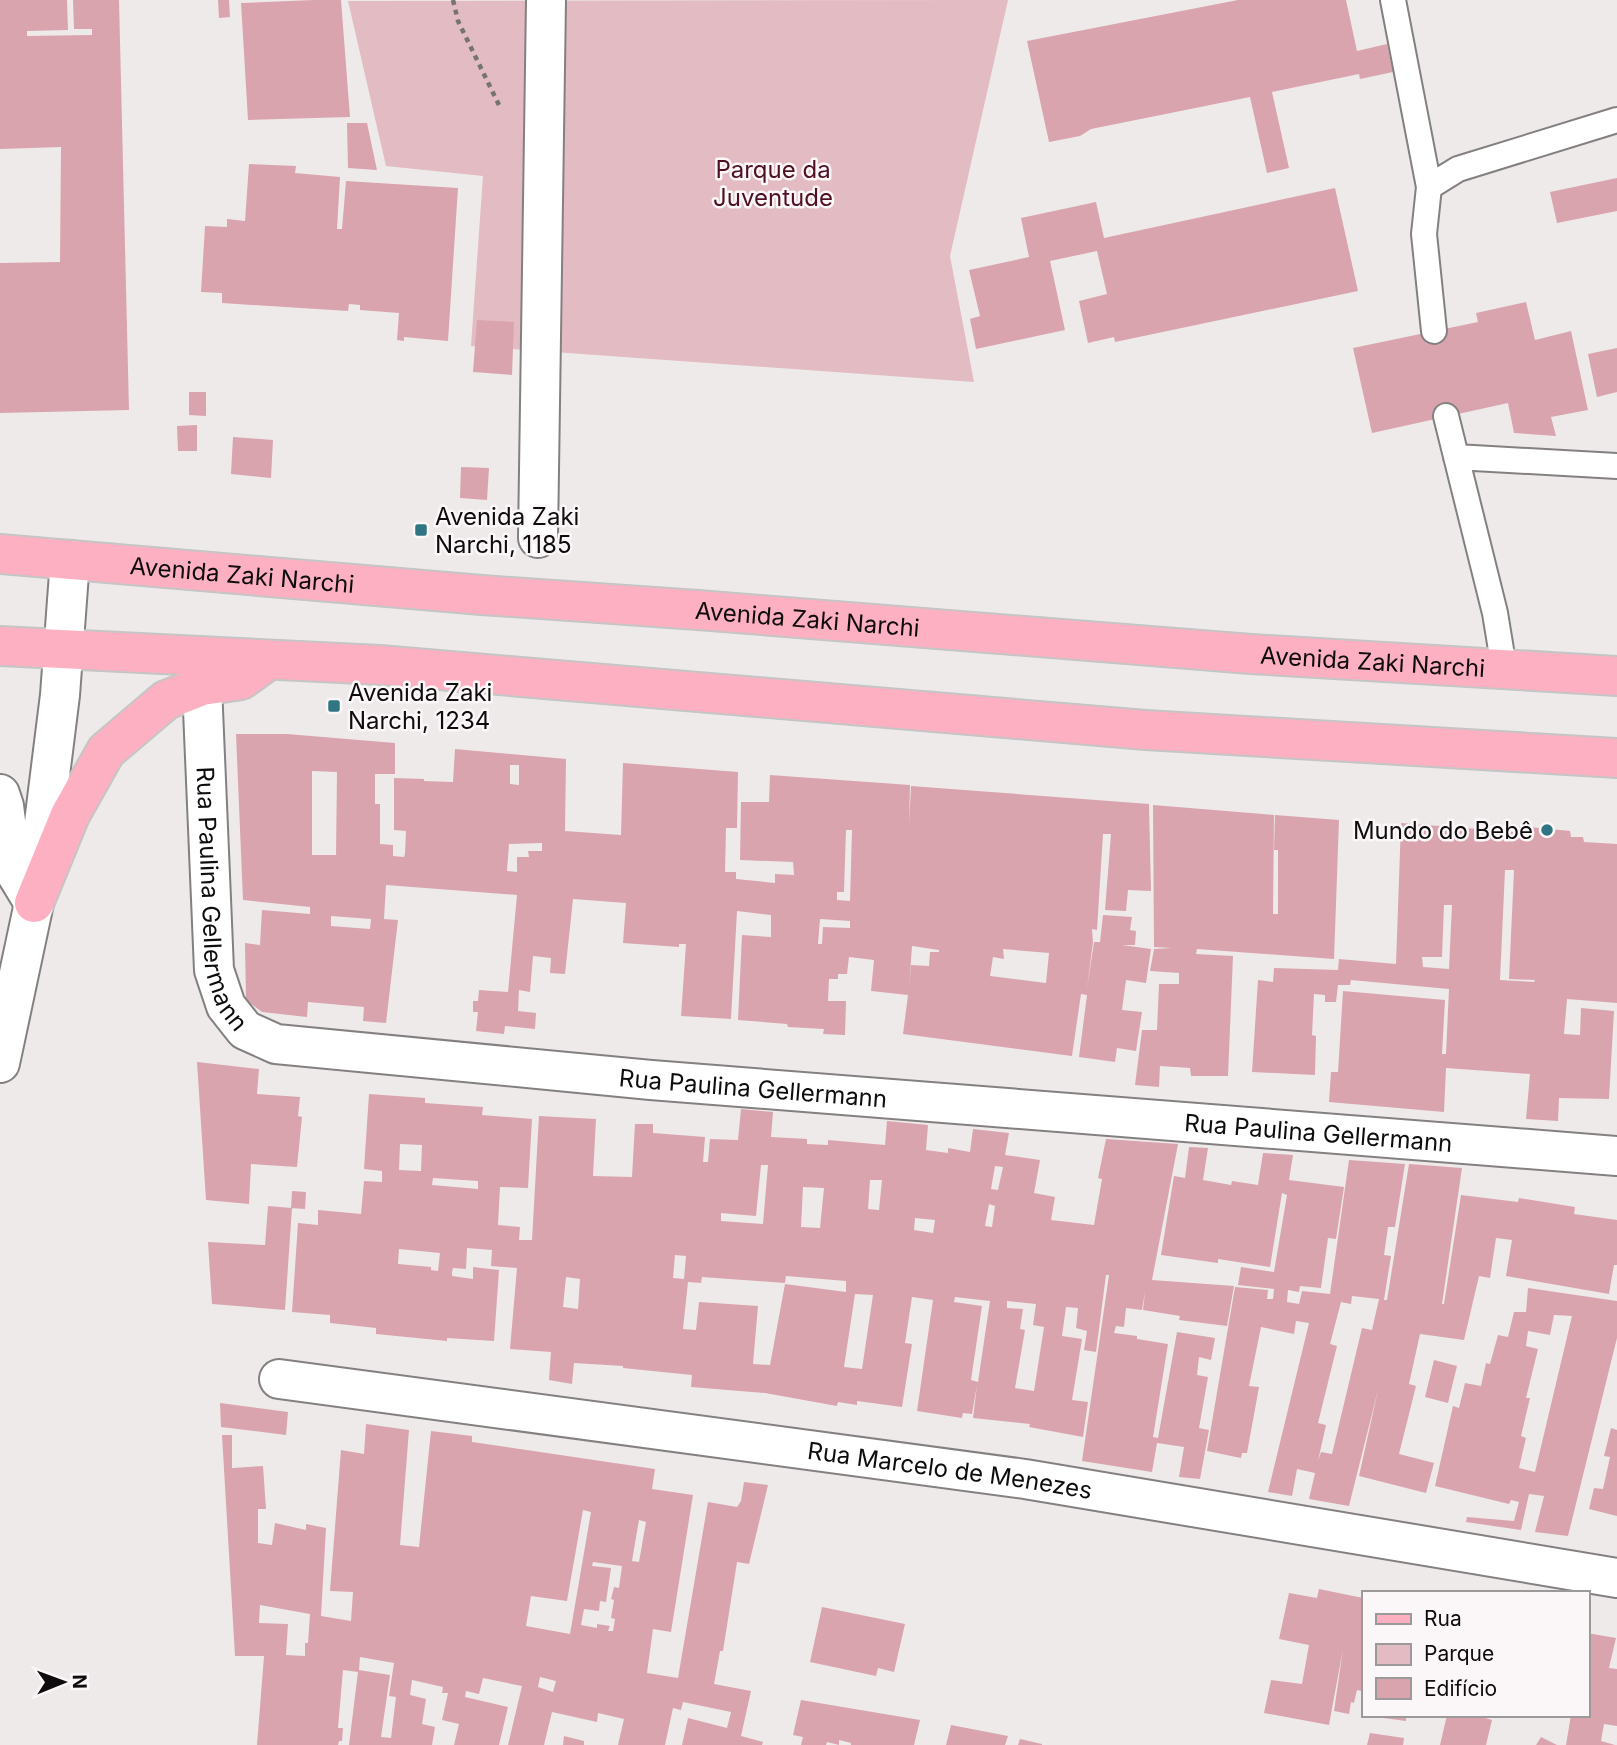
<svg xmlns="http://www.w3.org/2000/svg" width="1617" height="1745" font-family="Inter,sans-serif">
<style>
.green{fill:#e3bbc2}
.building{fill:#daa4ae;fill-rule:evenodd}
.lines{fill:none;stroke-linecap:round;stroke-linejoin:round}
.lane-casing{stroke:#848081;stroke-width:28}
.street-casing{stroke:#848081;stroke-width:42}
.secondary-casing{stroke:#848081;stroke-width:42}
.primary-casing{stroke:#c5c5c5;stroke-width:42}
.path{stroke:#757373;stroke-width:4.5;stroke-dasharray:5 5;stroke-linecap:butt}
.lane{stroke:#fff;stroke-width:24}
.street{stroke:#fff;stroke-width:38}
.secondary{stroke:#fff;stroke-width:38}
.primary{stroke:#fdb0c2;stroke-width:38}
.poi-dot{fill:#2f7682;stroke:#fbf7f8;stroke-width:2.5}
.labels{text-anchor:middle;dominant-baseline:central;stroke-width:5;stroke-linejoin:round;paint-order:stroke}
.park-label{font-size:24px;fill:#501024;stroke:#fbf7f8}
.poi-label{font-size:24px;fill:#0e0c0d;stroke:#fbf7f8;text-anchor:start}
.street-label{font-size:24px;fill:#0e0c0d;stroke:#fbf7f8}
</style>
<rect width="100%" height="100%" fill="#eeeaea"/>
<path class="green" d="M1008 0 950 256 974 382 471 346 483 176 386 166 348 1Z"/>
<path class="building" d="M0 0H67L68 30 27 31V36L92 35V29H74L73 0H119L129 410 0 413V263L60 262 61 147 0 149Z
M218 0H229L230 17 219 18Z
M314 0H341L350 117 248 120 241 3Z
M1238 0H1346L1357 51 1387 44 1393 72 1360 79 1359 74 1272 92 1289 168 1267 173 1250 97 1091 129 1080 136 1049 142 1027 41Z
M347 123H367L377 170 348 168Z
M249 164 296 166 295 173 340 177 337 229H342L346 181 458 188 448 341 404 337V341L397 340 399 313 360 310V305L349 304 348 311 222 303V293L201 292 205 226 227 227V219L245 221Z
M1617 178V211L1557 223 1550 192Z
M1335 188 1358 291 1115 342 1114 337 1088 343 1079 301 1107 294 1097 251 1050 261 1065 330 976 349 970 319 980 316 969 270 1029 257 1021 218 1096 202 1104 238Z
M1526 302 1535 340 1571 331 1588 410 1551 417 1556 436 1514 433 1508 403 1372 433 1353 348 1478 322 1476 313Z
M477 320 514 322 512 375 473 372Z
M1617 348V392L1597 397 1588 354Z
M189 392H206V416L189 415Z
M197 425V451H178L177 426Z
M233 437 273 440 271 478 231 474Z
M461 467 489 468 487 500 460 498Z
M236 734H287L395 743V774H375V804H380V844L393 845V856L404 857 405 853 406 831 394 830V778L424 779V781L453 782 455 749 566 759 565 831 621 835 623 763 738 772 737 828H726L725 872H736V879L775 883V874L794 875 793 862 740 860 741 802H769L770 775 910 785 909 825 911 786 1149 804 1151 891 1128 890 1126 911 1105 910 1111 834H1103L1097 930 1092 929 1093 942 1087 989 1094 942H1100L1103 915 1132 917 1130 930 1136 931 1135 945H1122L1151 949 1146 983 1126 980 1122 1010 1142 1012 1136 1051 1117 1048 1115 1062 1079 1057 1087 995 1081 994 1072 1056 903 1034 908 995 871 991 874 960 849 957 847 974H838V979H829L828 1001H846L845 1035 823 1034 824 1029 788 1027 787 1024 738 1020 742 935 771 937V915L737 911 731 1019 681 1016 686 944H679V947L623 943 626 903 573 899 565 974 550 973 551 958 533 956 530 992 519 990 518 1011 536 1013 535 1029 505 1026 504 1034 476 1031 478 1012H473V1001H478L479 990 508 992 517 895 386 885 384 919 398 920 386 1023 363 1021 364 1007 308 1002 307 1017 262 1012 246 1000 245 943 260 945 262 910 310 914V907L243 900ZM510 765H519V785L510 784ZM312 771 337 772 336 855H312ZM846 830H852L850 901 837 900V892H844ZM542 843V851H528L529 857H517V872L507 871 509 844ZM331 916 371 919 370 929 331 926ZM820 919 850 921V928L823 927 822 944H818ZM912 946 939 950V952H930L929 966 911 965 909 988ZM1003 949 1049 953 1046 983 990 976 993 957 1004 959Z
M1153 805 1274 815 1273 914H1278V850H1274L1275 815 1339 820 1334 959 1197 949 1196 954 1233 956 1228 1076H1191L1190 1068 1160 1066 1159 1087 1135 1085 1142 1030H1157L1159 984H1179V973L1150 971 1154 949 1172 948 1154 947Z
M1401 823 1516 832 1520 826 1570 831 1571 837H1583L1584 842 1617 844V1003L1567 999 1564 1034 1580 1035 1581 1008 1614 1011 1609 1099 1559 1098 1558 1121 1526 1119 1530 1074 1446 1068 1444 1112 1329 1102 1331 1072H1338L1343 991 1445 1000 1442 1054H1446L1449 989 1351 980 1350 985H1338L1336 1002H1325V995L1314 994 1312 1035 1316 1036 1315 1075 1252 1072 1258 980 1273 982 1274 968 1338 970 1339 959 1396 964ZM1505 870H1514L1509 979 1535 980 1534 982 1500 980ZM1444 905H1452L1449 969 1423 967 1422 957H1442Z
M197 1062 259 1069 257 1094 300 1097 298 1116 302 1117 297 1167 251 1164 249 1204 206 1200Z
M369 1094 425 1098V1103L483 1107 482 1115 532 1119 528 1188 500 1187 498 1225 520 1227 519 1240H532L539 1116 596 1119 593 1176 632 1177 635 1124H653V1133L705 1137 703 1162H708L710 1139 738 1140 741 1109 773 1112 771 1137 807 1139V1144L828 1145V1140L885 1145 887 1121 928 1125 926 1150 948 1153V1148L970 1152 973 1129 1009 1133 1005 1155 1040 1160 1034 1193 1055 1197 1051 1220 1094 1225 1102 1179 1098 1178 1106 1139 1178 1144 1152 1280 1234 1286 1227 1326 1179 1320 1180 1316 1143 1310 1145 1292 1142 1310 1126 1308 1124 1327 1116 1326 1114 1333 1137 1336V1339L1168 1344 1153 1437 1158 1438 1177 1332 1215 1338 1211 1360 1199 1357 1197 1375 1208 1377 1199 1428 1209 1430 1200 1479 1179 1477 1184 1447 1157 1443 1152 1472 1082 1461 1109 1275H1106L1096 1352 1084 1350 1087 1331 1076 1328 1078 1308 1066 1307 1062 1336 1082 1339 1072 1400 1088 1402 1083 1437 1029 1427 1030 1424 973 1418 977 1385 972 1414 963 1413 962 1418 917 1411 933 1300 912 1297 905 1343 912 1344 902 1407 857 1401V1405L838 1402 837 1406 765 1393 691 1387 692 1375 623 1368V1366L574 1363 572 1384 549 1380 551 1352 510 1349 517 1268 491 1266 492 1250 467 1248 466 1269 453 1268 452 1272V1276L473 1279V1267L499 1270 494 1341 447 1338V1341L376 1334V1328L330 1323V1315L292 1312 298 1223 318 1225V1210L361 1214 364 1181 382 1182V1171L364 1169ZM400 1144 422 1145 421 1171 399 1170ZM761 1165H768L763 1224 721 1221V1213L756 1216ZM995 1166 1003 1167 998 1190 991 1189ZM433 1178 478 1181V1189L432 1185ZM870 1180H882L879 1210 868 1209ZM803 1187 824 1188 820 1228 801 1227ZM989 1204 995 1206 992 1227 985 1226ZM915 1218 935 1220 933 1233 914 1230ZM399 1249 440 1253 438 1271 431 1270V1267L398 1264ZM675 1255 686 1256 684 1279 673 1278ZM786 1276 846 1281V1292L785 1284 770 1365 753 1364 758 1306 699 1302 696 1330 683 1329 688 1282 701 1283 702 1277 785 1283ZM566 1277 580 1279 578 1309 563 1307ZM855 1294 873 1295 862 1369 844 1367ZM955 1297 990 1301 978 1382 971 1380 982 1306 954 1302ZM1007 1301 1036 1304 1033 1325 1044 1327 1034 1391 1015 1388 1025 1330 1020 1329 1023 1309 1007 1308Z
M1189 1147 1208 1148 1203 1180 1231 1185 1232 1181 1258 1185 1263 1153 1293 1155 1289 1180 1344 1187 1336 1239 1328 1238 1321 1288 1300 1286 1299 1292 1288 1290 1287 1302 1299 1304 1302 1291 1330 1294 1349 1160 1405 1164 1395 1227H1388L1384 1255 1391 1256 1384 1300H1387L1409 1164 1462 1168 1442 1304H1444L1461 1195 1518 1202 1519 1198 1575 1207 1574 1214 1617 1220V1265H1614L1609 1294 1506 1276 1512 1240 1496 1238 1490 1278 1479 1276 1464 1340 1420 1334 1409 1384 1416 1386 1399 1454 1434 1463 1426 1493 1359 1476 1378 1390 1349 1506 1309 1499 1315 1473 1297 1469 1292 1496 1268 1492 1309 1323 1296 1321 1294 1334 1261 1327 1249 1386 1259 1387 1247 1453H1242L1241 1458 1207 1451 1235 1287 1268 1290 1267 1299H1273L1274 1289 1238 1285 1241 1267 1274 1272 1287 1195 1282 1193 1270 1267 1218 1259V1263L1161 1255 1174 1176 1185 1178ZM1352 1296 1379 1299 1372 1330 1362 1328 1332 1454 1321 1452 1318 1461 1326 1425 1318 1423 1337 1346 1330 1344 1341 1302 1351 1304Z
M292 1191 306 1192 305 1209 291 1208Z
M268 1206 292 1208 285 1310 212 1304 208 1242 265 1245Z
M1528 1288 1617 1301V1338L1568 1536 1535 1532 1544 1496 1529 1494 1521 1530 1466 1522 1467 1517 1514 1521 1519 1502 1511 1500 1509 1504 1435 1486 1453 1406 1459 1408 1465 1383 1481 1386 1486 1363 1490 1364 1498 1335 1508 1337 1514 1312H1526ZM1554 1315 1572 1316 1535 1472 1519 1468 1526 1438 1521 1436 1530 1398H1526L1538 1349 1526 1346 1528 1331 1550 1335Z
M1434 1360 1457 1366 1448 1403 1425 1397Z
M220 1403 288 1412 286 1435 221 1427Z
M366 1424 409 1430 400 1545 419 1547 431 1431 472 1436V1442L655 1469 652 1489 693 1495 671 1632 653 1629 647 1673 678 1678 708 1502 737 1507 741 1501 744 1482 768 1485 749 1564 737 1562 723 1651H720L714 1684 751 1691 741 1736 763 1742 762 1745H682L688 1718 727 1728 731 1712 683 1702 681 1710 673 1708 665 1745H618L624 1719 598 1713 597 1722 552 1712 544 1745H508L522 1686 483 1678 479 1694 466 1691 465 1697 508 1707 499 1745H454L459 1724 442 1720 448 1693H442L443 1687 412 1680 410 1695 426 1699 422 1724 435 1727 432 1745H349L358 1672 343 1670 338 1728H343L342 1741H339L338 1745H257L264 1656H235L222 1435H232V1468L263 1466 266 1509H258V1543L272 1545 275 1523 306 1530V1524L326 1528 321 1616 351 1621 353 1592 330 1591 341 1450 364 1454ZM583 1510 591 1512 570 1634 526 1626 531 1596 567 1601ZM639 1520 646 1522 639 1562 632 1561ZM593 1562 622 1566 619 1588 614 1587 611 1599 614 1600 611 1618 615 1619 613 1631H608L610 1626 597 1624V1628L581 1625 584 1609 599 1611 600 1601 606 1602 611 1568 592 1566ZM260 1605 310 1614 308 1643H305V1656L286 1655 288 1624 259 1623ZM360 1657 394 1663 389 1696 396 1697 391 1738 381 1737 390 1675 359 1670ZM540 1677 556 1681 553 1692 538 1687Z
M1611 1428 1617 1430V1516L1589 1509 1594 1488 1603 1489 1610 1457 1604 1456Z
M1319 1589 1363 1598 1362 1691 1357 1690 1354 1703 1351 1702 1349 1714 1334 1711 1343 1649 1329 1725 1264 1713 1271 1680 1302 1684 1309 1645 1279 1639 1289 1593 1317 1598Z
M822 1607 905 1624 894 1672 878 1668 876 1676 810 1662Z
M1587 1633 1616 1638 1609 1668 1617 1669V1726L1604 1724 1601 1741 1615 1745H1566L1571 1715H1587Z
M801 1700 920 1720 914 1745H851V1743L839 1740V1745L827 1742 826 1745H801L803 1737 793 1735Z
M1376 1715H1406V1721L1376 1717Z
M1447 1715H1475L1492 1720 1486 1745H1440Z
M951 1725 1008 1736 1005 1745H946Z
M1370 1733 1404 1738 1403 1745H1367Z
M564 1736 584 1741V1745H563Z
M1541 1737 1557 1745H1536Z
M1020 1739 1042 1744V1745H1018Z"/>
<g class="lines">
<defs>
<path id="lane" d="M1393 0 1429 187
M1434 331 1424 234 1429 187 1458 169 1617 120
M1446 416 1495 613 1504 668
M1456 457 1617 466"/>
<g id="street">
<path d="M538 538 546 0"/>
<path id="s1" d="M202 686 214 970 226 1006 245 1030 276 1044 651 1080 1617 1156"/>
<path id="s2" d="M279 1379 1025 1479 1617 1578"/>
</g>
<path id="secondary" d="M0 794 4 806 12 867 34 903
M0 1063 34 903 60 695 70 560"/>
<g id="primary">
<path id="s3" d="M0 554 482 595 698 610 1251 654 1617 676"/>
<path d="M0 646 380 665 1146 730 1617 758"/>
<path d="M34 903 70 815 106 751 166 700 202 686 241 680 262 665"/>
</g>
</defs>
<use href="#lane" class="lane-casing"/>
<use href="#street" class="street-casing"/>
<use href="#secondary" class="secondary-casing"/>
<use href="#primary" class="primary-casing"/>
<path class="path" d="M453 0 458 21 499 105"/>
<use href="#lane" class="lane"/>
<use href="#street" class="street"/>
<use href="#secondary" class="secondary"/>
<use href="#primary" class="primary"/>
</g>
<g class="poi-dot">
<rect x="414" y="523" width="14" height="14" rx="3.5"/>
<rect x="327" y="699" width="14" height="14" rx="3.5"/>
<circle cx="1547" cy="830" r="7"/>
</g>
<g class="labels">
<g class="park-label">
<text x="773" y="169">Parque da<tspan x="773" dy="28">Juventude</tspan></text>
</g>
<g class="poi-label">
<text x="435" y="516">Avenida Zaki<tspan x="435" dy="28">Narchi, 1185</tspan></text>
<text x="348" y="692">Avenida Zaki<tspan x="348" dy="28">Narchi, 1234</tspan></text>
<text x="1533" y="830" text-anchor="end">Mundo do Bebê</text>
</g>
<g class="street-label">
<text stroke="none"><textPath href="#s3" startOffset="243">Avenida Zaki Narchi</textPath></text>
<text stroke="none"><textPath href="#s3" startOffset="810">Avenida Zaki Narchi</textPath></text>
<text stroke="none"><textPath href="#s3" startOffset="1377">Avenida Zaki Narchi</textPath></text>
<text stroke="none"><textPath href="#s1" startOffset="215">Rua Paulina Gellermann</textPath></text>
<text stroke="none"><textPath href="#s1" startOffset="866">Rua Paulina Gellermann</textPath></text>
<text stroke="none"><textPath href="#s1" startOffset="1433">Rua Paulina Gellermann</textPath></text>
<text stroke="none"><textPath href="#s2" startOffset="677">Rua Marcelo de Menezes</textPath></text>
</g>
</g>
<rect x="1362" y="1591" width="228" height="126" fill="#fbf7f8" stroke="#9c999a" stroke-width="2"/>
<rect x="1376" y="1614" width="35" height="10" fill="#fdb0c2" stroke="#9c999a" stroke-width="2"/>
<text x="1424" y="1626" font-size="21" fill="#0e0c0d">Rua</text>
<rect x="1376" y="1644" width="35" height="21" fill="#e3bbc2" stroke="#9c999a" stroke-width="2"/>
<text x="1424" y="1661" font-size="21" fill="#0e0c0d">Parque</text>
<rect x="1376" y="1678" width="35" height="21" fill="#daa4ae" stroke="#9c999a" stroke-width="2"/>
<text x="1424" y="1696" font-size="21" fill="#0e0c0d">Edifício</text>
<g transform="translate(63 1682) rotate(89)" stroke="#fbf7f8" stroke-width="5" paint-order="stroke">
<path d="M0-5L12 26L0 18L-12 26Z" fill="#0e0c0d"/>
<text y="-10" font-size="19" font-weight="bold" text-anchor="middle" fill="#0e0c0d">N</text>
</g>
</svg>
